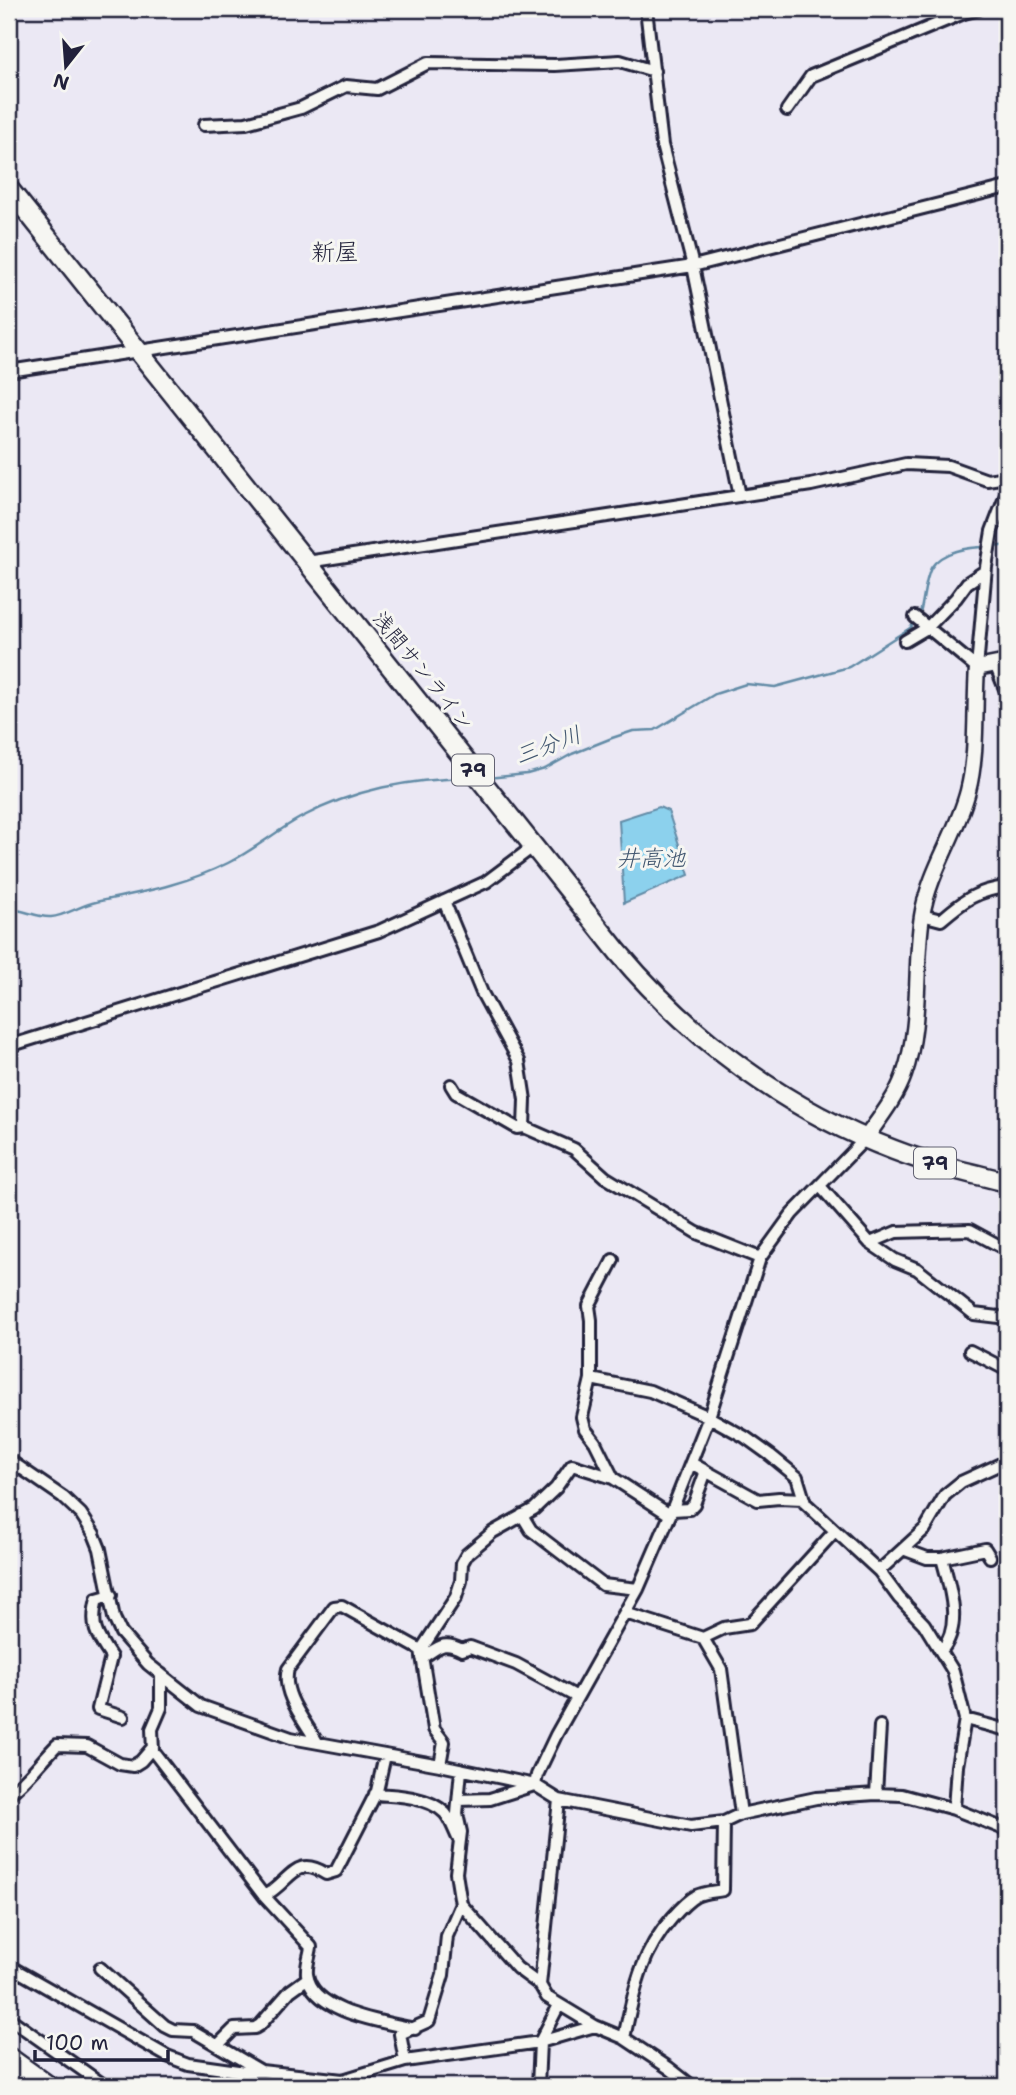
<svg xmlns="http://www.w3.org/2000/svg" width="1016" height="2095" font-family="'Shantell Sans','Klee One',sans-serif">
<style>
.water{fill:#8cd1ed;stroke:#628ba6;stroke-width:2}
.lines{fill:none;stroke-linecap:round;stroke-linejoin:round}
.stream{stroke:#628ba6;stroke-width:2.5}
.minor-casing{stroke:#22223b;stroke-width:16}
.tertiary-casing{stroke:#22223b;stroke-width:19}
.primary-casing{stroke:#22223b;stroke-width:23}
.motorway-casing{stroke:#22223b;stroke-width:24}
.minor{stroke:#f6f6f2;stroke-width:10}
.tertiary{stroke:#f6f6f2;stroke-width:14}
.primary{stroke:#f6f6f2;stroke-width:18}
.motorway{stroke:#f6f6f2;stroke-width:19}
.labels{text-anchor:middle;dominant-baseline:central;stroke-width:6;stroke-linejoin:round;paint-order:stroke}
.shield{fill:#f6f6f2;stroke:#626272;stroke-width:2}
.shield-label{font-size:19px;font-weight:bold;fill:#22223b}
.street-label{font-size:21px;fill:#22223b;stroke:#f6f6f2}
.water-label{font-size:23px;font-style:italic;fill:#425770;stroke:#f6f6f2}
.quarter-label{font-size:24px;fill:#22223b;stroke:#f6f6f2}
</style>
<rect width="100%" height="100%" fill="#ebe8f4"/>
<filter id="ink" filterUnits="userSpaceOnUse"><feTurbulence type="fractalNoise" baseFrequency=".0143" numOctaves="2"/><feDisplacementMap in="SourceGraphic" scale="14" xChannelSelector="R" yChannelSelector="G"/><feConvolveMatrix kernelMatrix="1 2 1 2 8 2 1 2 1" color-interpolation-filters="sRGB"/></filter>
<g filter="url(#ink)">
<path class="water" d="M659 807 668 811 689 875 624 903 619 820Z"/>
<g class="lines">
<path class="stream" d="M994 547 1007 545
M919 617C924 602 924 582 931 568 941 551 969 547 987 547
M487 778 527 774 545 769 572 754 612 738 633 731 655 730 715 694 746 684 775 687 849 667 910 628 915 622
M9 909C23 909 37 918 51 917 65 916 81 905 96 902 143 892 184 885 228 863 254 850 276 831 300 818 354 789 409 779 470 778"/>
<defs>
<path id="minor" d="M646 9 662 145 693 266 740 496
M787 110 811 76 964 13 979 9
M204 125 246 123 301 108 346 86 377 89 428 63 555 65 620 61 654 71
M9 371 693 266 1007 187
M307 562 811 485 906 464 948 466 987 480 1007 477
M915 617 977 668
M905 641 927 628 956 598 967 583 985 571
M995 664 1007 694
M977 668 986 567 992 531 1007 492
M444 901 482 993 519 1061 525 1100 524 1127
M922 915 941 920C963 901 977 890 1007 887
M9 1046 379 931 486 882 534 846
M451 1085 456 1093 517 1128 524 1127 574 1149 605 1177 697 1233 760 1258
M820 1186 870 1243 895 1260 917 1269 974 1314 1007 1318
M870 1243 896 1232 970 1230 1007 1250
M970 1351 1007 1370
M591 1379 650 1391 709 1417 745 1437 770 1455 797 1477 805 1503 879 1571 899 1598 924 1624 953 1671 965 1719 957 1766 954 1809
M9 1460 63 1497 81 1514 94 1534 100 1549 114 1618 121 1633 148 1664 201 1706 291 1738 440 1765 535 1785 559 1800 691 1826 724 1822 741 1814 816 1798 876 1794 902 1795 954 1809 1007 1830
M691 1463 758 1500 779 1498 803 1499
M613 1478 595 1442 585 1429 582 1417 591 1379V1320L589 1306 613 1260
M673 1510 689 1509 694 1504 706 1471
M522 1515 531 1530 603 1585 638 1589
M903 1549 927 1558H942L985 1549 990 1557
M879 1571 925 1529 945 1495 961 1482 1007 1461
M111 1595 97 1599C90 1626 96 1635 111 1657L98 1709 123 1717
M625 1613 703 1638 721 1669 741 1814
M703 1638 724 1628 750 1624 834 1532
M941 1651C963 1626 950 1588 942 1558
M422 1658C439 1647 443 1640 462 1650L470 1647 516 1664 577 1697
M161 1674V1708L152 1729 153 1751 264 1896 311 1947C310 1955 306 1965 307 1974 312 2013 385 2022 415 2029
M965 1719 1007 1730
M317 1742C305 1721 281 1694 288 1669L334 1607 342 1606 421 1650
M440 1765 444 1742 434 1729 421 1650 456 1597 461 1581 462 1563 467 1554 493 1532 534 1509 556 1488 572 1465 613 1478 670 1515
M535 1785 537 1775 556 1735 638 1589 670 1515 709 1417 760 1258 792 1214 865 1139
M9 1794C28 1780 40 1762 57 1745L87 1746 120 1764 133 1766 141 1761 153 1747
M375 1794C397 1795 429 1797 445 1813 451 1820 454 1830 458 1838
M876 1794 880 1726
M459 1800 490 1799 531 1786
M559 1800 540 1985 547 1997 595 2026 624 2038 669 2068 692 2086
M264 1896C291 1882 294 1854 326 1874L336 1871 377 1791 385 1755
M461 1904 517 1968 540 1985
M9 1966 167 2056 188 2064 245 2072 261 2071 343 2080 405 2061 540 2042 595 2026
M100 1968 165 2026 173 2030 193 2031 261 2071
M9 2018 105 2086
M624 2038C634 1991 640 1954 672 1918 679 1910 687 1901 696 1896 704 1892 714 1892 723 1890L724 1822
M218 2045 234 2029 255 2028 260 2025 290 1991 308 1978
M405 2061 400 2034 429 2021 443 1975 447 1936 461 1904 456 1873 461 1832 457 1814 461 1770
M538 2086 540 2042 559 2005"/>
<path id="tertiary" d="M865 1139C879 1119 896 1098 904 1075 922 1024 914 968 922 916 929 871 957 834 968 791 978 752 974 708 977 668L1007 662"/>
<path id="primary" d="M9 189 618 952C692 1040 786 1109 894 1150 930 1164 969 1173 1007 1182"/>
<path id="motorway" d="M9 2058 48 2086
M9 2077 21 2086"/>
</defs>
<use href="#minor" class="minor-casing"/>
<use href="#tertiary" class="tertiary-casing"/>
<use href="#primary" class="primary-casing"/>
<use href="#motorway" class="motorway-casing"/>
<use href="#minor" class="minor"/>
<use href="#tertiary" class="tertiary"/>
<use href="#primary" class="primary"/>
<use href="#motorway" class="motorway"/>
</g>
</g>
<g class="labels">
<g class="shield">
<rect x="452" y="754.5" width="42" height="31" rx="5"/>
<rect x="914" y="1147.5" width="42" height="31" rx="5"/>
</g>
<g class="shield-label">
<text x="473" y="770">79</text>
<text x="935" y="1163">79</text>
</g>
<g class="street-label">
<text transform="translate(423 671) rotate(51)">浅間サンライン</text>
</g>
<g class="water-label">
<text transform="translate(548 745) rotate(-20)">三分川</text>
<text x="651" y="858">井高池</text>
</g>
<g class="quarter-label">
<text x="335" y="252">新屋</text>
</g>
</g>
<rect width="1016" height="2095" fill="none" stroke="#f6f6f2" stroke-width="35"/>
<rect x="18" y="18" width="981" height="2060" fill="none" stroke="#22223b" stroke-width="2.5" filter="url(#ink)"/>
<g transform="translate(66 66) rotate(197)" stroke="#f6f6f2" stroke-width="5" paint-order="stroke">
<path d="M0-5L12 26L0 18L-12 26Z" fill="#22223b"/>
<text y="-10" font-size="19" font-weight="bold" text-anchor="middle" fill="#22223b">N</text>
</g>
<path d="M35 2050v10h133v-10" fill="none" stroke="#22223b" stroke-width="3.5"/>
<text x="46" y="2050" font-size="21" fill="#22223b" stroke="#f6f6f2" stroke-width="5" paint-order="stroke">100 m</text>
</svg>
